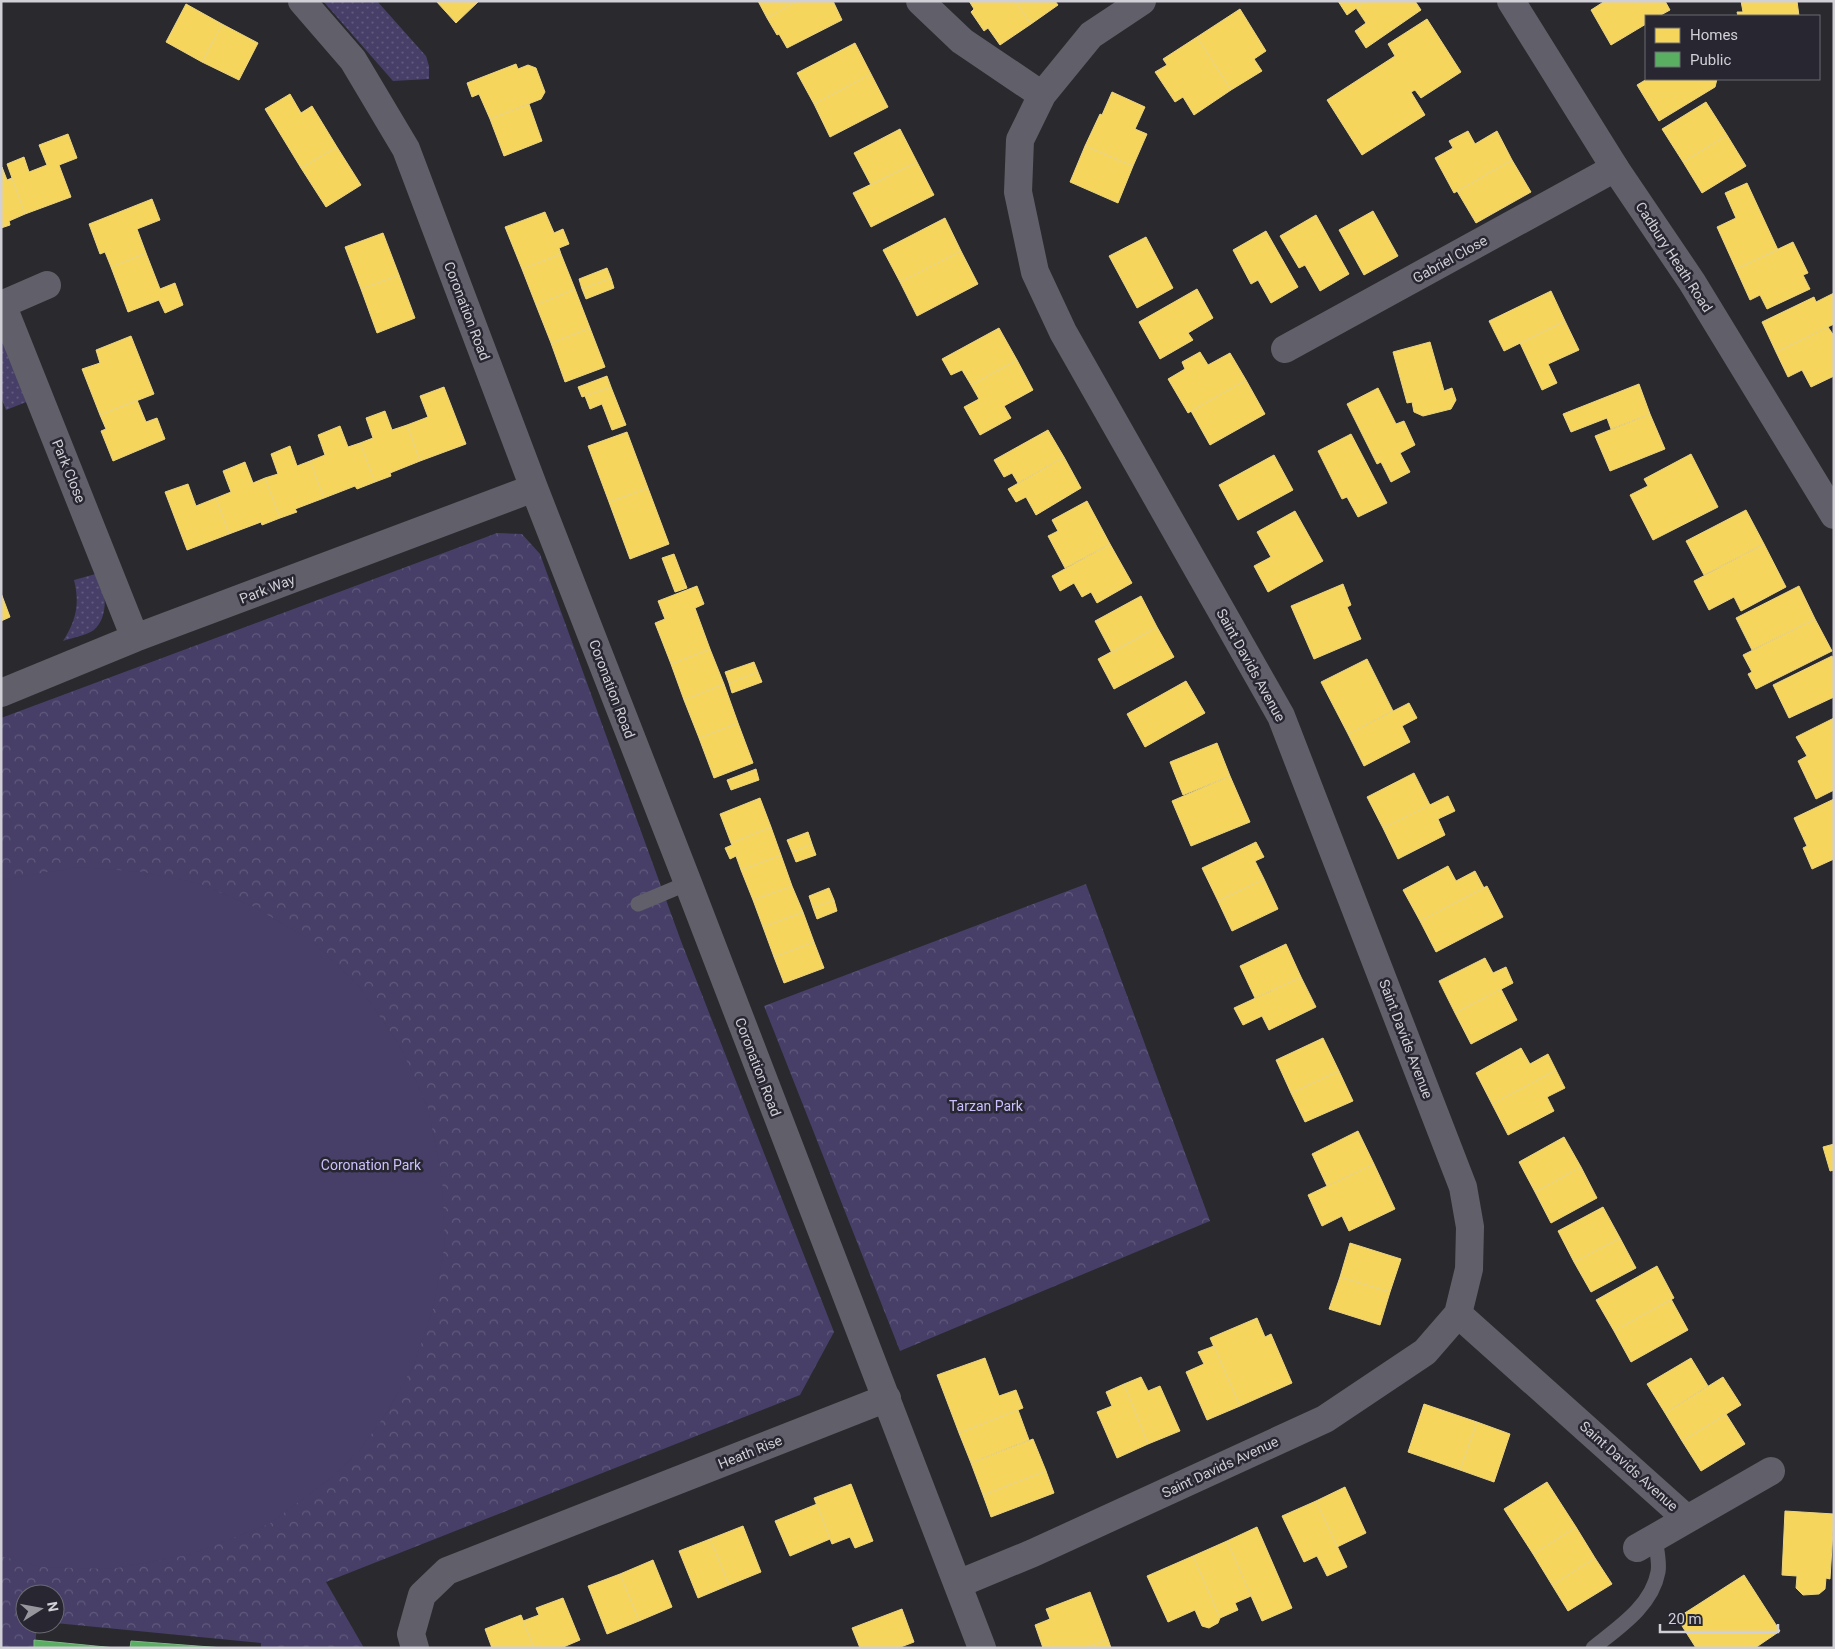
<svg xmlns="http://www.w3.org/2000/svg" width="1835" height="1649" font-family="Roboto,sans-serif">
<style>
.grass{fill:url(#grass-dots)}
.park{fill:url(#park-crowns)}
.pitch{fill:#473f67}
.homes{fill:#f6d55c;stroke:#ebd481}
.public{fill:#5aae61;stroke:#7eb884}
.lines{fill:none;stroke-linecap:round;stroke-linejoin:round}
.service{stroke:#61606a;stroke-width:15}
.minor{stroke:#61606a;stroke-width:28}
.tertiary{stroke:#61606a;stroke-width:28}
.labels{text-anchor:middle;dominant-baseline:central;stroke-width:5;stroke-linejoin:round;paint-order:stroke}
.street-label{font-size:14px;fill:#d1d0d7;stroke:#272631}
.park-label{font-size:14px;fill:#cbc1fe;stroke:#272631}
</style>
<defs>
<pattern id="grass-dots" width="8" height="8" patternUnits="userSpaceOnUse" patternTransform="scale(1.25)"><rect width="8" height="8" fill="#473f67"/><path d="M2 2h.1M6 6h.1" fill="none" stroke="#605a7c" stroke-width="1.8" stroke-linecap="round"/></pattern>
<pattern id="park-crowns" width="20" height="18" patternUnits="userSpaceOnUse" patternTransform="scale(1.25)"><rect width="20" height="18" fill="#473f67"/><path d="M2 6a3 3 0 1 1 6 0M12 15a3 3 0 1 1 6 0" fill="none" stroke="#605a7c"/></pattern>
</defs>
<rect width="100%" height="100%" fill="#29292e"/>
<path class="grass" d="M323 1H377L426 56 429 66V79L393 81Z
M1 338 29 401 6 410 1 397Z
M99 573C105 590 110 615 94 630 87 635 72 638 63 641 76 621 80 604 74 580Z"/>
<path class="park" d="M497 533 522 534 540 554 681 941 834 1332 800 1395 326 1582 364 1648H261V1643L55 1623V1594H25V1624H37L35 1648H1V718Z
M1086 884 1210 1221 900 1351 764 1006Z"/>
<path class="pitch" d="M78 867 143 872 198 883 252 906 311 940 358 985 399 1044 428 1108 442 1177 445 1244 433 1309 414 1364 388 1411 362 1447 335 1475 269 1524 192 1554 112 1569 40 1567 1 1556V880Z"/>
<path class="homes" d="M436 1H479L456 23Z
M758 1H797L767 18Z
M797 1H833L842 20 787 48 779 34 777 35 767 18Z
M969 1H1015L1031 24 1000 45 988 28 984 31 971 12 974 9Z
M1015 1H1055L1058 5 1031 24Z
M1338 1H1366L1347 15Z
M1366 1H1415L1421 10 1366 48 1355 31 1366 23 1356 8Z
M1605 1H1665L1670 10 1659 16H1646V24L1611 45 1591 10Z
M1741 1H1797L1799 16H1738L1737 12H1743Z
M186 4 222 24 202 62 166 42Z
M1240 9 1266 51 1254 59 1262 71 1231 90 1197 37Z
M1427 19 1461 72 1421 98 1415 90 1411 92 1425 115 1362 155 1327 100 1395 56 1388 44Z
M222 24 258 43 239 80 202 62Z
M1197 37 1231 90 1194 115 1183 97 1175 102 1155 72 1167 65 1163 59Z
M855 43 871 74 814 104 797 73Z
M516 64 518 69 528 65 536 68 545 92 541 99 490 119 479 94 472 97 467 83Z
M871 74 888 107 830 137 814 104Z
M1647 79H1717L1715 87 1659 121 1637 85Z
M1112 92 1145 107 1135 129 1147 134 1133 166 1085 146 1100 114 1102 115Z
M290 94 301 113 312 106 337 147 301 168 265 109Z
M1706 102 1727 135 1683 162 1662 129Z
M529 104 542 141 504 156 490 119Z
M900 129 917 162 871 185 854 153Z
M1468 131 1475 144 1497 131 1512 160 1454 193 1435 158 1453 148 1449 141Z
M68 134 77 158 59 165 71 197 25 214 7 164 24 157 29 172 47 165 39 145Z
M1727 135 1746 166 1702 193 1683 162Z
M1085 146 1133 166 1118 203 1070 182Z
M337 147 361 185 326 207 301 168Z
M1512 160 1531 192 1476 223 1457 191Z
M917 162 934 195 871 227 853 193Z
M2 167 7 180 12 178 25 214 9 221 10 225 1 228Z
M1747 183 1778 250 1736 269 1717 227 1736 218 1725 193Z
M152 199 160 220 137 229 146 253 111 267 105 252 100 254 89 224Z
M1373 211 1398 256 1364 275 1339 230Z
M545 212 554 233 563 229 569 244 559 248 561 254 522 269 505 227Z
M1316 215 1349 274 1320 291 1305 265 1299 268 1280 236Z
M945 218 961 251 900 282 883 250Z
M1266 231 1298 287 1271 303 1258 280 1251 284 1233 250Z
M383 233 399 275 361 289 345 247Z
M1146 237 1173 288 1137 308 1109 256Z
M1793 242 1808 273 1803 275 1810 289 1767 309 1760 295 1750 300 1736 269Z
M961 251 978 284 917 316 900 282Z
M146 253 160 289 175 283 183 305 165 313 159 300 128 312 111 267Z
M561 254 575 289 536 305 522 269Z
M607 268 611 278 582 289 579 279Z
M399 275 415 318 377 333 361 289Z
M611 278 614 288 586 299 582 289Z
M575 289 590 328 551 343 536 305Z
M1197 289 1213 318 1188 333 1193 340 1160 359 1139 322Z
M1551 291 1565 321 1504 351 1489 321Z
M1834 293V324L1776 352 1762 322 1814 297 1816 302Z
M1565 321 1579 350 1548 364 1557 383 1542 390 1520 343Z
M1828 327 1834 336V376L1811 387 1802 370 1788 377 1776 352Z
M590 328 605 367 565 382 551 343Z
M999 328 1017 360 971 385 962 370 951 375 942 359Z
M131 336 154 394 100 415 82 369 100 363 96 350Z
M1430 342 1444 391 1452 388 1456 400 1451 409 1423 416 1414 412 1412 402 1407 403 1393 352Z
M1200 352 1208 365 1230 353 1246 380 1188 413 1168 379 1185 369 1182 362Z
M1017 360 1033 390 1004 406 1011 418 980 435 964 407 979 399 971 385Z
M607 376 611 387 582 397 578 387Z
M1246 380 1265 414 1210 445 1191 411Z
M1639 384 1650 414 1611 429 1607 418 1571 432 1563 414Z
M444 387 466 444 420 461 407 425 428 417 420 396Z
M611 387 626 425 612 430 602 404 590 409 585 396Z
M1378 388 1396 424 1404 421 1415 445 1400 453 1410 472 1391 482 1381 462 1377 464 1347 404Z
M137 400 146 422 157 418 165 439 113 461 101 431 106 429 100 415Z
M385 411 392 430 407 425 420 461 390 473 391 476 375 482 360 443 373 438 366 418Z
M1650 414 1665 449 1610 471 1595 436Z
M340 426 348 447 360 443 375 482 357 489 355 486 324 498 310 461 325 455 318 435Z
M1048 430 1064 457 1018 483 1012 473 1004 477 994 460Z
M627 432 648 488 609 502 588 446Z
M1351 434 1387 503 1358 517 1347 497 1342 499 1318 451Z
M290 446 297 466 310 461 324 498 295 509 297 512 280 518 265 478 278 474 271 454Z
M1691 454 1718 507 1653 540 1630 495 1648 486 1644 479Z
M1274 455 1293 490 1238 520 1219 485Z
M1064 457 1081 488 1036 515 1026 497 1016 502 1008 489Z
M245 462 253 483 265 478 280 518 262 525 261 522 229 534 216 498 231 492 223 471Z
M188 484 196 506 216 498 229 534 187 550 165 492Z
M648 488 669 544 630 559 609 502Z
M1087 501 1110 544 1065 568 1048 536 1058 531 1052 520Z
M1746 510 1764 544 1704 575 1686 541Z
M1295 511 1323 561 1268 592 1254 566 1271 557 1257 532Z
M1110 544 1132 583 1097 603 1091 592 1082 597 1074 583 1060 591 1052 576Z
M1764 544 1786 587 1741 611 1734 597 1709 610 1694 581Z
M674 554 687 588 675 592 662 558Z
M1343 584 1351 605 1347 607 1361 639 1314 659 1291 606Z
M697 586 704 604 695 608 710 649 671 664 655 623 665 619 658 601Z
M1799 586 1815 619 1752 650 1736 618Z
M1 593 10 617 1 621Z
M1141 596 1157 627 1112 653 1095 621Z
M1815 619 1832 651 1756 689 1748 674 1752 672 1743 655Z
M1157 627 1174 657 1114 689 1098 659Z
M710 649 724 684 684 700 671 664Z
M1832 656 1834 660V697L1789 718 1773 685Z
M1367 659 1393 711 1348 734 1321 682Z
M754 662 758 672 729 683 725 672Z
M758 672 762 682 732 693 729 683Z
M1186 681 1205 713 1145 747 1127 714Z
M724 684 738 723 699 738 684 700Z
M1409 703 1417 718 1402 726 1410 742 1364 766 1348 734Z
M1834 718V790L1816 799 1798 761 1807 756 1796 737Z
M738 723 753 763 714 778 699 738Z
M1217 743 1230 776 1183 795 1170 762Z
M756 769 759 780 731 790 727 780Z
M1414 773 1430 805 1383 828 1367 797Z
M1230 776 1250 822 1191 846 1172 801Z
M1448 796 1455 811 1438 819 1445 835 1398 859 1383 828Z
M760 798 771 827 731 843 720 814Z
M1834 799V859L1812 869 1803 848 1807 846 1794 818Z
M771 827 781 855 741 870 736 856 730 859 725 848 732 845 731 843Z
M808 832 812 844 792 852 787 840Z
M1256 842 1264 857 1255 861 1264 879 1218 901 1202 868Z
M812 844 816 855 796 862 792 852Z
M781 855 792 886 753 900 741 870Z
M1448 866 1456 881 1475 871 1484 888 1420 921 1403 890Z
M1264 879 1278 909 1232 931 1218 901Z
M792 886 803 912 763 927 753 900Z
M1487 886 1503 917 1436 952 1420 921Z
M829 888 834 900 813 908 809 896Z
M834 900 837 911 817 919 813 908Z
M803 912 814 942 774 957 763 927Z
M814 942 824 968 784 983 774 957Z
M1286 944 1301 977 1255 998 1240 966Z
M1485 958 1493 973 1506 967 1513 983 1455 1013 1439 981Z
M1301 977 1316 1007 1269 1030 1262 1016 1243 1025 1234 1008Z
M1501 989 1517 1020 1471 1044 1455 1013Z
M1323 1038 1339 1071 1291 1093 1276 1060Z
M1521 1048 1530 1064 1548 1054 1556 1070 1492 1104 1476 1073Z
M1556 1070 1565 1088 1547 1097 1554 1111 1508 1135 1492 1104Z
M1339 1071 1353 1101 1305 1122 1291 1093Z
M1358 1131 1374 1164 1327 1186 1312 1154Z
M1564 1137 1581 1167 1535 1192 1519 1162Z
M1834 1144V1170L1830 1171 1823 1147Z
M1374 1164 1395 1209 1349 1231 1342 1216 1322 1226 1308 1195Z
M1581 1167 1597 1198 1551 1223 1535 1192Z
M1603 1207 1620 1238 1574 1262 1558 1231Z
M1620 1238 1636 1268 1591 1292 1574 1262Z
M1350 1243 1401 1259 1390 1292 1340 1277Z
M1657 1266 1674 1298 1614 1331 1596 1300Z
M1340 1277 1390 1292 1380 1325 1329 1309Z
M1671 1299 1688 1330 1631 1362 1614 1331Z
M1257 1318 1265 1337 1271 1334 1292 1383 1240 1406 1210 1338Z
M1214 1346 1240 1406 1207 1420 1186 1372 1204 1364 1198 1352Z
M985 1358 999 1396 1016 1390 1023 1408 959 1433 937 1375Z
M1691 1358 1708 1386 1665 1413 1647 1384Z
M1141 1377 1148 1391 1160 1386 1180 1431 1148 1444 1124 1384Z
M1723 1377 1741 1405 1682 1441 1665 1413Z
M1124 1384 1148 1444 1117 1458 1097 1412 1112 1406 1106 1392Z
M1424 1404 1477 1422 1460 1470 1408 1452Z
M1018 1410 1029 1440 971 1463 959 1433Z
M1726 1414 1745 1444 1701 1471 1682 1441Z
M1477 1422 1510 1434 1494 1482 1460 1470Z
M1033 1439 1046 1471 983 1495 971 1463Z
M1046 1471 1054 1493 991 1517 983 1495Z
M1547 1482 1576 1527 1533 1554 1504 1509Z
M851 1484 873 1541 855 1548 850 1537 832 1544 814 1498Z
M1345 1487 1366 1533 1337 1547 1316 1501Z
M1316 1501 1347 1567 1327 1576 1317 1556 1304 1562 1282 1516Z
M817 1504 830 1539 790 1556 775 1521Z
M1785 1511 1834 1514 1830 1579 1826 1578 1825 1589 1819 1594 1803 1595 1796 1588 1797 1576 1782 1575Z
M743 1526 761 1572 729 1585 710 1539Z
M1257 1527 1292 1608 1262 1621 1227 1541Z
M1576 1527 1595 1558 1552 1585 1533 1554Z
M710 1539 729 1585 698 1598 679 1551Z
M1227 1541 1251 1596 1235 1603 1238 1610 1220 1618 1193 1556Z
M1193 1556 1220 1618 1218 1623 1209 1628 1202 1626 1195 1610 1168 1622 1147 1576Z
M1595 1558 1612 1584 1568 1611 1552 1585Z
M653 1560 672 1607 639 1621 620 1574Z
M620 1574 639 1621 607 1634 588 1586Z
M1744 1575 1780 1631 1755 1648H1696L1677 1618Z
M1090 1592 1108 1639 1085 1648H1043L1035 1625 1050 1619 1046 1609Z
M563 1598 580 1640 561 1648H534L523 1621 539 1615 536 1608Z
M902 1609 914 1642 898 1648H860L852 1628Z
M521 1615 534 1648H492L485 1629Z
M1108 1639 1111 1648H1085Z"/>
<path class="public" d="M34 1640 116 1648H34Z
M131 1641 224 1648H130Z"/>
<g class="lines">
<path class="service" d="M638 904 688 883
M1593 1648C1618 1628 1652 1606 1658 1572 1660 1562 1656 1548 1655 1537"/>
<path class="minor" d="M302 1 353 60 406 149 534 488 688 883 982 1648
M920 1 962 41 1042 95
M2 304 135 638
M1 305 47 285
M1285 349 1615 168
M1 693 135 638 534 488
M1458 1314 1687 1519
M1637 1548 1771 1471
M958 1584 1033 1553 1325 1419 1425 1352 1458 1314 1469 1269 1470 1227 1463 1187 1281 716 1063 332 1035 272 1018 192 1020 140 1042 95 1091 35 1142 1
M415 1648 411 1634 422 1595 447 1571 887 1398"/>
<path class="tertiary" d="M1511 1 1615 168 1692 282 1834 515"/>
</g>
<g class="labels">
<g class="street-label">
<text transform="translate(1674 257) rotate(57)">Cadbury Heath Road</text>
<text transform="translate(1450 259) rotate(-29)">Gabriel Close</text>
<text transform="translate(467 311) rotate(69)">Coronation Road</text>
<text transform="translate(69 471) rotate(68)">Park Close</text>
<text transform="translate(267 589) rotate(-21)">Park Way</text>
<text transform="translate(1251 665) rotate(61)">Saint Davids Avenue</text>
<text transform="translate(612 689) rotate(69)">Coronation Road</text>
<text transform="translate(1406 1039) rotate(69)">Saint Davids Avenue</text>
<text transform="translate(758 1067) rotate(69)">Coronation Road</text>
<text transform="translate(750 1452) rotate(-22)">Heath Rise</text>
<text transform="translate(1629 1466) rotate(42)">Saint Davids Avenue</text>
<text transform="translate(1220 1467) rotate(-25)">Saint Davids Avenue</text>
</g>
<g class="park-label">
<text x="986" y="1106">Tarzan Park</text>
<text x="371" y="1165">Coronation Park</text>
</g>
</g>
<rect width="1835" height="1649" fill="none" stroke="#d1d0d7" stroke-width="5"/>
<rect x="1645" y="15" width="175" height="65" fill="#272631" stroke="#6b6a73"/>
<rect x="1655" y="28" width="25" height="15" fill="#f6d55c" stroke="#6b6a73"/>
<text x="1690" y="40" font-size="15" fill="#d1d0d7">Homes</text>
<rect x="1655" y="52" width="25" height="15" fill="#5aae61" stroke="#6b6a73"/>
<text x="1690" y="65" font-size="15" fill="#d1d0d7">Public</text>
<g transform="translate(40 1609) rotate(79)"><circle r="24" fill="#272631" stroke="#6b6a73"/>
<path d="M0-4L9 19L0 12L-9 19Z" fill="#96969c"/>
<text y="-8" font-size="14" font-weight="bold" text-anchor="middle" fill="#d1d0d7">N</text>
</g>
<path d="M1660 1624v8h118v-8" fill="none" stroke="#d1d0d7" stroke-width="2.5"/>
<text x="1668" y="1624" font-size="15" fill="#d1d0d7" stroke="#272631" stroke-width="4" paint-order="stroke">20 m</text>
</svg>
